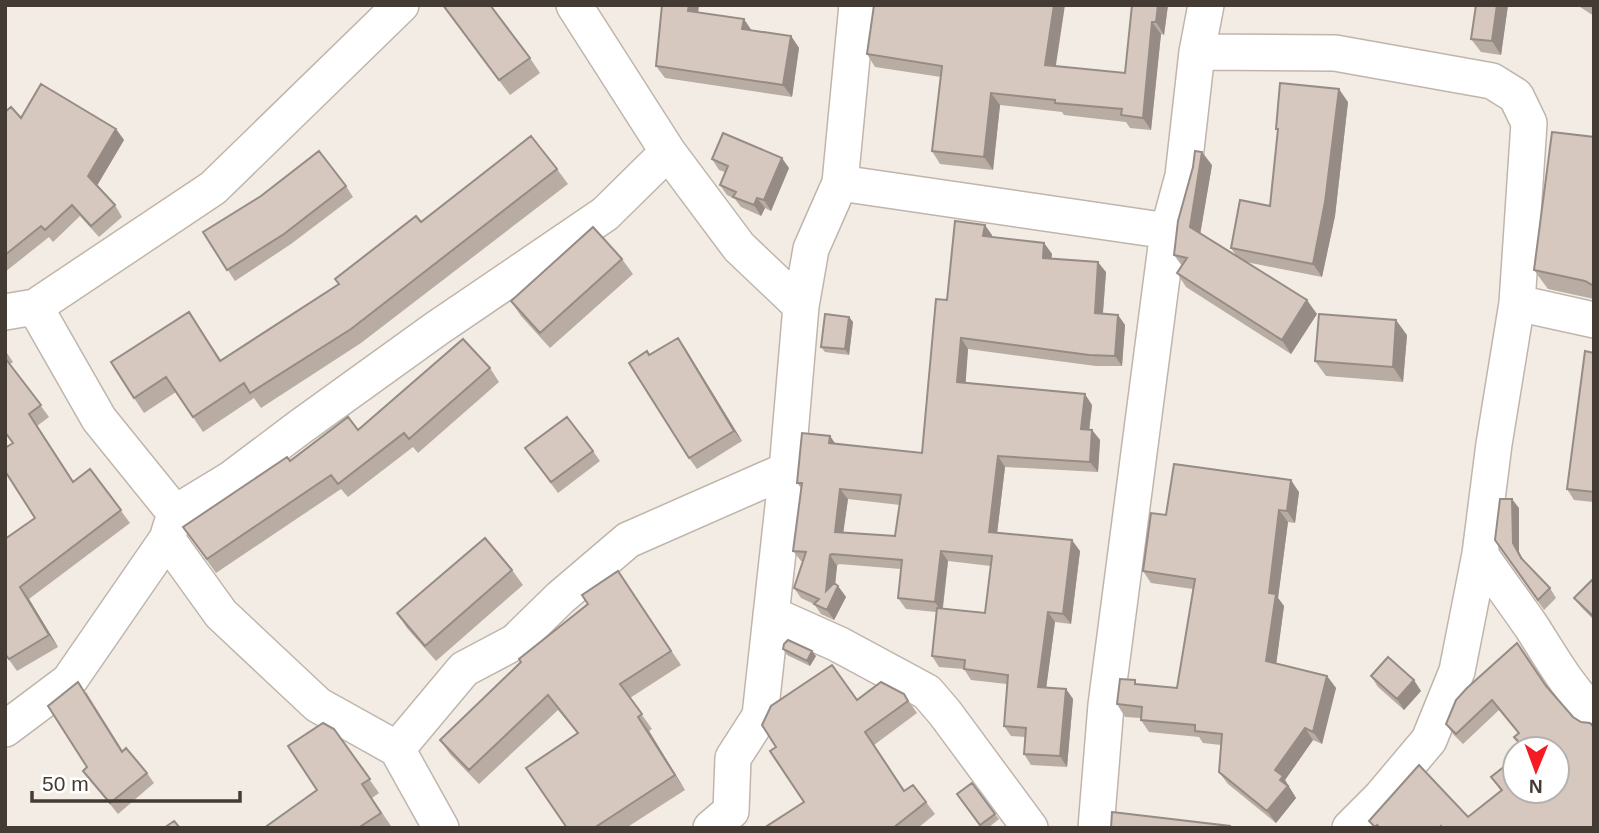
<svg xmlns="http://www.w3.org/2000/svg" width="1599" height="833" font-family="Arial,sans-serif">
<style>
.lines{fill:none;stroke-linecap:round;stroke-linejoin:round}
.minor-casing{stroke:#c0b5ab;stroke-width:38}
.minor{stroke:#fff;stroke-width:35}
.wall{fill:#b8aca3;fill-rule:evenodd}
.shaded-wall{fill:#968c85}
.building{fill:#d6c8be;stroke:#968c85;stroke-width:2;fill-rule:evenodd}
</style>
<rect width="100%" height="100%" fill="#f2ece5"/>
<g class="lines">
<defs>
<path id="minor" d="M574 5 668 152 739 247 801 306
M1197 52 1335 53 1492 81 1516 96 1529 123 1517 303 1494 444 1480 554 1457 671 1429 740 1381 797 1350 828
M840 183 1168 231
M1517 303 1594 320
M35 307 99 419 175 513 231 479 300 427 436 329 605 214 668 152
M5 312 35 307 213 188 401 5
M167 539 221 614 318 705 397 749 441 828
M1480 554C1497 579 1516 604 1533 629 1552 659 1569 689 1594 713
M771 614 838 644 927 692 945 713 1030 828
M5 729 69 681 167 539 173 520
M397 749 464 669 515 642 560 598 628 540 787 470
M711 828 731 811 733 758 760 716 787 470 801 306 811 249 840 183 857 5
M1096 828 1106 705 1168 231 1183 176 1197 52 1206 5"/>
</defs>
<use href="#minor" class="minor-casing"/>
<use href="#minor" class="minor"/>
</g>
<path class="wall" d="M442 5 530 58 540 73 510 95Z
M1132 5H1168L1164 35 1161 34 1151 130 1130 128 1126 122 1064 115 1062 112 1000 105 993 170 940 164 932 151 941 77 875 67 867 54 1056 66 1125 73Z
M1476 5H1508L1501 55 1481 52 1471 39Z
M1577 5H1594V16Z
M698 12 752 30 791 36 799 48 792 97 665 78 656 66Z
M1348 102 1335 216 1322 277 1246 262 1317 314 1291 354 1186 287 1177 273 1182 266 1174 255 1212 165 1200 234 1237 257 1231 248 1270 206 1278 131 1276 129Z
M5 112 21 118 116 129 124 140 97 186 115 205 122 217 99 237 80 216 53 242 49 237 5 272Z
M1594 137V299L1548 289 1534 270Z
M712 159 789 168 771 211 765 208 761 216 741 207 735 199 727 195 720 185 725 172 719 170Z
M557 169 568 184 361 343 261 408 254 398 203 432 176 392 144 413 134 398 199 327 221 360 339 284 421 222Z
M346 186 353 197 291 244 235 281 203 232Z
M992 235V237L1044 243 1052 254 1051 259 1106 272 1103 314 1118 315 1125 325 1122 366H1096L968 349 965 383 1092 405 1089 430H1092L1100 440 1098 472 1005 467 997 533 1080 551 1071 624 1055 622 1046 688 1066 689 1073 699 1067 767 1031 765 1024 754 1025 737 1011 736 1004 726 1007 684 971 680 964 669 939 667 932 656 936 612 906 609 898 598 901 569 839 564 837 566 835 584 838 586 846 597 834 620 821 614 814 604 801 598 794 588 803 562 801 561 793 551 801 488 797 483 830 436 835 444 922 453 947 300ZM848 499 900 505 895 536 843 532ZM948 561 991 566 985 613 943 608Z
M622 259 633 274 550 348 521 316 511 301Z
M849 317 853 322 849 355 825 352 821 347Z
M1407 335 1403 382 1326 376 1315 361Z
M685 348 742 441 697 469 689 458 649 355Z
M5 350 13 362 10 364 49 417 37 426 74 482 90 469 130 523 29 599 58 647 17 671 5 654 35 518 13 443 5 433Z
M1594 353V502L1574 500 1567 489Z
M490 368 499 382 418 453 413 447 348 497 341 489 216 573 183 527 290 461Z
M593 451 600 461 558 493 532 458Z
M1299 492 1295 523 1288 522 1278 598 1284 606 1276 663 1327 676 1336 688 1322 744 1313 740 1285 780 1296 798 1276 823 1228 784 1219 772 1221 745 1203 743 1199 737 1149 732 1141 720V718L1125 717 1117 704 1138 684 1177 688 1193 589 1151 583 1143 571 1166 515Z
M1519 508V552L1524 561 1550 588 1556 598 1544 610 1495 540Z
M512 570 523 585 436 661 407 628 397 613Z
M618 571 681 665 630 698 652 729 649 731 685 790 626 828H567L577 733 558 710 479 784 450 754 440 740 588 604Z
M1594 578V620L1582 608 1574 598Z
M1517 643 1594 828H1374L1369 821 1468 817 1501 791 1491 777 1557 749H1523L1514 737 1518 733 1499 710 1463 744 1453 734 1446 724Z
M783 649 816 656 810 666 787 655Z
M1371 676 1421 691 1404 710 1378 687Z
M86 692 123 751 147 773 154 783 118 814 83 771 87 767Z
M904 694 917 713 874 745 905 791 926 802 935 814 918 828H764L804 802 776 747 857 700Z
M334 729 379 793 372 798 391 826 388 828H264L317 790Z
M957 794 995 814 999 819 988 828H982Z"/>
<path class="shaded-wall" d="M689 5H699L697 23 688 11Z
M1054 5H1065L1054 78 1045 65Z
M1158 5H1168L1164 35 1156 22Z
M1497 5H1508L1501 55 1492 41Z
M744 19 752 31 742 29Z
M1152 22 1161 34 1151 130 1143 118Z
M791 36 799 48 792 97 783 85Z
M1339 89 1348 102 1335 216 1322 277 1313 264Z
M991 93 1000 105 993 170 984 157Z
M116 129 124 140 96 187 88 176Z
M1202 152 1212 165 1199 241 1190 227Z
M782 158 789 168 771 211 764 200Z
M757 198 765 208 761 216 754 205Z
M985 225 992 235 991 246 983 236Z
M1044 243 1052 254 1050 268 1043 258Z
M1098 262 1106 272 1102 323 1095 313Z
M1307 300 1317 314 1291 354 1282 340Z
M1118 315 1125 325 1122 366 1115 356Z
M849 317 853 322 849 355 845 349Z
M1396 320 1407 335 1403 382 1393 367Z
M678 338 685 348 742 441 734 431Z
M961 338 968 349 965 392 957 382Z
M1085 394 1092 405 1088 440 1081 429Z
M1092 430 1100 440 1098 472 1090 462Z
M830 436 837 446 829 443Z
M998 456 1005 467 996 542 989 532Z
M1291 480 1299 492 1295 523 1287 511Z
M840 489 848 499 842 542 835 532Z
M1512 499 1519 508V552L1527 567 1513 543Z
M1279 510 1288 522 1278 598 1284 606 1275 673 1266 661 1269 593Z
M1072 540 1080 551 1071 624 1063 614Z
M941 551 948 561 942 613 935 602Z
M830 555 837 566 834 595 838 586 846 597 834 620 827 610 826 591Z
M20 587 29 599 58 647 49 635Z
M1048 612 1055 622 1045 697 1038 687Z
M812 651 816 656 810 666 807 661Z
M1327 676 1336 688 1322 744 1313 732Z
M1414 680 1421 691 1404 710 1397 699Z
M1066 689 1073 699 1067 767 1060 756Z
M638 717 649 731 685 790 675 775Z
M1305 728 1313 740 1285 780 1296 798 1276 823 1267 811 1280 780 1275 770Z"/>
<path class="building" d="M443 5H490L530 58 499 80Z
M662 5H689L688 11 744 19 742 29 791 36 783 85 656 66Z
M874 5 900 6V5H1054L1045 65 1125 73 1132 5H1158L1156 22H1152L1143 118 1121 115 1122 109 1055 103V100L991 93 984 157 932 151 942 66 867 54Z
M1476 5H1497L1492 41 1471 39Z
M1280 83 1339 89 1325 202 1313 264 1231 248 1240 200 1270 206 1278 129H1276Z
M41 84 116 129 88 176 115 205 91 226 72 205 45 230 41 226 5 255V112L11 107 21 118Z
M1552 132 1594 137V286L1585 281 1534 270Z
M723 133 782 158 764 200 757 198 754 205 733 197 736 192 720 185 728 166 712 159Z
M531 136 557 169 351 329 250 393 244 383 193 417 166 377 134 398 111 362 189 312 220 361 339 284 335 279 416 216 421 222Z
M319 151 346 186 284 234 227 270 203 232 261 196Z
M1195 151 1202 152 1190 227 1307 300 1282 340 1177 273 1187 258 1174 255 1178 221 1193 167Z
M955 221 985 225 983 236 1044 243 1043 258 1098 262 1095 313 1118 315 1115 356 1089 355 961 338 957 382 1085 394 1081 429 1092 430 1090 462 998 456 989 532 1072 540 1063 614 1048 612 1038 687 1066 689 1060 756 1024 754 1026 728 1004 726 1008 675 964 669 965 660 932 656 937 608 985 613 992 556 941 551 935 602 898 598 902 560 832 554 830 555 826 591 834 583 838 586 827 610 814 604 819 599 794 588 806 552 793 551 802 483H797L802 433 830 436 829 443 922 453 936 299 947 300ZM840 489 901 495 895 536 835 532Z
M593 227 622 259 540 333 511 301Z
M825 314 849 317 845 349 821 347Z
M1319 314 1396 320 1393 367 1315 361Z
M678 338 734 431 689 458 629 363 647 351 649 355Z
M463 339 490 368 409 439 404 433 338 484 331 475 207 559 183 527 287 457 290 461 348 417 358 430Z
M1585 351 1594 353V492L1567 489Z
M5 358 41 405 29 414 73 482 90 469 121 510 20 587 49 635 9 659 5 654V539L35 518 5 471V448L13 443 5 432Z
M567 417 593 451 551 482 525 448Z
M1174 464 1291 480 1287 511 1279 510 1269 593 1276 594 1266 661 1327 676 1313 732 1305 728 1275 770 1283 776 1280 780 1288 786 1267 811 1219 772 1222 734 1195 731V725L1141 720 1142 707 1117 704 1120 679 1135 680V684L1177 688 1195 579 1143 571 1151 513 1166 515Z
M1500 499H1512L1513 543 1521 558 1550 588 1538 600 1495 540Z
M485 538 512 570 425 646 397 613Z
M618 571 671 651 620 684 642 714 638 717 675 775 594 828H567L526 768 578 733 548 695 469 770 440 740 521 662 519 659 588 604 582 595Z
M1594 578V617L1574 598Z
M788 640 812 651 807 661 783 649 784 644Z
M1517 643 1546 686 1573 717 1581 722 1590 723 1594 727V828H1442L1441 826 1439 828H1380L1377 825 1375 827 1369 821 1419 765 1468 817 1502 790 1491 777 1515 758V791H1557V749H1525L1514 737 1519 733 1492 700 1456 734 1446 724 1456 700 1467 688Z
M1388 657 1414 680 1397 699 1371 676Z
M832 665 857 700 881 682 904 694 908 701 865 732 904 791 913 785 926 802 893 828H764L804 802 770 751 776 747 762 725 771 706Z
M78 682 122 752 126 748 147 773 110 803 83 771 87 767 48 706Z
M323 723 334 729 370 779 362 784 381 813 358 828H264L317 790 288 746Z
M972 783 995 814 980 825 957 794Z
M1112 812 1230 826V828H1111Z
M174 821 180 828H164Z"/>
<rect width="1599" height="833" fill="none" stroke="#443b35" stroke-width="14"/>
<g transform="translate(1536 770) rotate(181)"><circle r="33" fill="#ffffff" stroke="#b4b1ae" stroke-width="2"/>
<path d="M0-5L12 26L0 18L-12 26Z" fill="#f51a23"/>
<text y="-10" font-size="19" font-weight="bold" text-anchor="middle" fill="#443b35">N</text>
</g>
<path d="M32 791v10h208v-10" fill="none" stroke="#443b35" stroke-width="3.5"/>
<text x="42" y="791" font-size="21" fill="#443b35" stroke="#ffffff" stroke-width="5" paint-order="stroke">50 m</text>
</svg>
